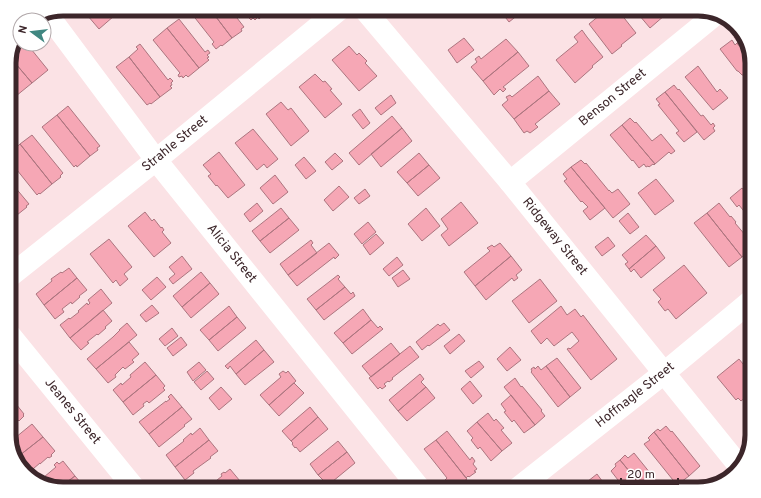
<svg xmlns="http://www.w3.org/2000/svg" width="761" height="498" font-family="Overpass,sans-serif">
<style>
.building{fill:#f6a7b5;stroke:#ac757f}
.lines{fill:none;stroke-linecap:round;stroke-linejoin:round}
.minor{stroke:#fff;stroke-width:22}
.labels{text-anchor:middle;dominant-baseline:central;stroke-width:3.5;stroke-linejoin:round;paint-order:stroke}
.street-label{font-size:13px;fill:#3c262a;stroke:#fff}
.rim{fill:none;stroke:#3c262a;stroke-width:5}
</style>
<rect width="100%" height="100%" fill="#fbe2e5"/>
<path class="building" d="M82 9H108L114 16 99 29Z
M108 9H123L114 16Z
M188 9H210L232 38 222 46 221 45 216 49 212 44 214 42Z
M210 9H230L244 27 241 29 242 31 232 38Z
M247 9H270L259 19 258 17 255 20 253 18 251 20 248 17 251 15Z
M499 9H514L519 14 509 22Z
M600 9H617L636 33 621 45 622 46 612 54 589 24 600 15 597 11Z
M634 9H672L650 28Z
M179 19 205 52 208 50 210 53 207 55 209 57 207 58 209 60 199 68 167 28Z
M167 28 199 68 188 77 186 75 183 78 182 76 179 77 178 75 180 73 153 40Z
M582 30 587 37 603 57 592 66 593 67 575 83 556 60 578 42 574 37Z
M741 32 745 36 752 62 737 43 738 42 734 37Z
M20 37V44H27L48 70 32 83 10 57 19 38Z
M464 38 474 50 457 63 448 50Z
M506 39 518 52 483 81 471 67 477 62 475 59 479 56 481 59Z
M732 40 735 45 737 43 752 62V83L745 75H742L738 71H737L720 49Z
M140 44 168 80 170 78 173 81 171 83 172 85 170 86 172 88 160 97 129 57 138 49 136 47Z
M349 46 357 55 359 53 367 61 365 63 377 76 359 91 332 60Z
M518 52 529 66 503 87 506 89 503 92 500 89 494 95 483 81Z
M10 57 32 83 16 96 9 88V59Z
M129 57 160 97 151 104 150 103 147 105 116 67Z
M698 66 717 92 720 89 728 98 713 110 685 77Z
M315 74 323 82 325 81 332 89 330 90 342 104 325 118 299 87Z
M538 76 549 91 514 119 502 105 508 100 506 97 510 95 512 97Z
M674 85 678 90 679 89 701 116 703 115 711 125 713 123 715 126 713 128 715 131 704 140 665 92Z
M549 91 560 104 535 124 538 127 530 133 527 131 524 133 514 119Z
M665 92 697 132 684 142 676 133 679 131 658 105 660 104 656 99Z
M391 95 396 103 381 115 375 108Z
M281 102 288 110 291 108 309 131 291 146 266 114Z
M68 106 100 146 97 148 98 150 90 156 57 115Z
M360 109 370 123 363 129 352 115Z
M57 115 90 156 77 167 76 165 74 167 42 127Z
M392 116 402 128 359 165 349 153Z
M630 118 635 123 636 122 652 141 661 134 675 151 671 154 669 152 655 164 622 125Z
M622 125 655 164 654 165 653 164 649 167 648 166 646 167 644 164 639 168 633 160 632 161 610 135Z
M402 128 412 141 381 167 371 154Z
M253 129 278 159 267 168 264 164 257 170 235 143Z
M32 135 63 173 60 176 61 177 52 184 20 144Z
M20 144 52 184 40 194 39 193 37 195 9 160V154Z
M219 152 245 185 228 198 217 185 216 186 208 176 211 174 203 165Z
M335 153 343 161 332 170 325 162Z
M419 153 429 165 407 183 397 172Z
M304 157 316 171 306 179 295 165Z
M581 160 585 164 586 163 609 191V190L612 193 618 189 630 204 613 218 571 167Z
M429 165 440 178 418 196 407 183Z
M571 167 605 208 590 220 583 211 588 207 582 201 581 202 564 181 567 179 563 174Z
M275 175 288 192 273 204 260 188Z
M656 179 674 201 655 215 638 193Z
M9 180 29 204 26 206 27 207 17 215 9 205Z
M339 186 349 197 333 211 324 200Z
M742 188 752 200V223L749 219 748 221 744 217 747 215 739 205 737 207 730 198Z
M365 189 370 196 359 204 354 198Z
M752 190V200L747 194Z
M461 202 478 223 449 246 441 235 448 229 441 219Z
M257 203 263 211 250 222 244 214Z
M719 203 730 217 731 216 736 222 735 223 752 243V249L742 257 707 213Z
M9 205 17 215 9 222Z
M281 208 289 218 260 241 252 231Z
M426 208 440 226 422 241 408 224Z
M145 212 152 221 154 219 161 228 162 227 164 230 162 232 171 243 154 257 128 226Z
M628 213 639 227 630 234 619 221Z
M707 213 742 257 729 267 694 223Z
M289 218 299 230 270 253 260 241Z
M368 222 376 232 362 244 354 234Z
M376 234 384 243 370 255 363 245Z
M646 235 656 246 629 269 625 264 628 262 622 255Z
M608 237 615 246 602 256 595 247Z
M109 239 132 267 124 274 128 279 120 286 116 280 113 283 90 254Z
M311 240 313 243 311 245 317 253 288 275 280 264Z
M329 243 339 255 335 259 334 257 297 286 288 275Z
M500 243 511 256 475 286 464 272 490 251 487 248 492 245 494 247Z
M656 246 665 258 641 278 634 269 631 272 629 269Z
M182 256 192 269 173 284 169 279 175 274 169 267Z
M511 256 522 270 516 275 518 278 514 281 512 278 486 300 475 286Z
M397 257 403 265 389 276 383 269Z
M684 265 707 293 676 319 668 309 665 311 658 302 661 299 653 290Z
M69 268 77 278 44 305 36 294 52 281 51 279 61 272 62 273Z
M403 270 410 279 398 287 392 278Z
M201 272 210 283 182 307 173 296Z
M338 275 340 277 338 279 345 287 316 310 307 299Z
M157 277 166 287 151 300 142 290Z
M77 278 87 290 79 296 80 297 72 304 71 302 62 309 64 312 55 319 44 305Z
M540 279 557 301 529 323 512 301Z
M210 283 219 294 191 318 182 307Z
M345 287 351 294 353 292 355 296 324 320 316 310Z
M101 289 112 303 70 338 60 325 69 318 70 319 79 312 78 311 87 303 88 305 90 303 88 300Z
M152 305 159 313 146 322 140 315Z
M229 306 237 317 209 340 200 330Z
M561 306 567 315 575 309 581 317 583 315 617 359 591 380 567 349 569 348 570 349 579 341 572 332 554 346 547 338 541 344 531 331Z
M363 309 371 320 343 343 334 333Z
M103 310 112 321 105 327 106 328 98 335 97 334 87 342 89 343 81 350 70 338Z
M237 317 246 328 218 351 209 340Z
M371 320 378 328 380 326 383 329 352 354 343 343Z
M127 323 137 335 96 369 87 359 113 337 120 330H119Z
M444 323 450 330 429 346 428 345 422 350 416 342 438 324 440 326Z
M172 328 178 336 165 346 159 339Z
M459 334 465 341 450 354 444 346Z
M181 337 187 345 173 356 167 348Z
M256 340 264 350 236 374 230 366 228 369 225 366Z
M129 342 139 354 132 360 134 362 125 369 123 367 115 375 116 377 108 383 96 369Z
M391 343 400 354 371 377 362 366Z
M410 346 419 357 392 378 393 379 389 382 388 381 384 384 386 386 382 389 380 387 378 389 369 378Z
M510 347 521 360 507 371 497 359Z
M264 350 274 362 245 385 236 374Z
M557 358 581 388 570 397 546 366Z
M739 359 752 375V404L746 397 741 401 738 398 736 400 717 377Z
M479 361 484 367 471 378 465 371Z
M145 362 156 375 123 402 113 390 121 383 122 385 131 377 130 375Z
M199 362 206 370 193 381 187 372Z
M538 366 541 370 546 366 570 397 558 407 531 372 532 371 531 369 534 367 535 369Z
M207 371 214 379 201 390 194 382Z
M283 371 286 373 288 371 296 381 269 405 260 395 281 377 279 374Z
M420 374 424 379 421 382 426 387 398 411 389 400Z
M156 375 165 386 163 388 165 390 149 403 147 401 143 404 144 406 133 415 123 402Z
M515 378 521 387 522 386 542 410 541 411 545 416 535 425 504 387Z
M470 381 482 396 473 404 461 389Z
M294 383 304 393 279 416 269 405Z
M221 387 232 399 219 410 209 398Z
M426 387 435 398 407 421 398 411Z
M171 394 182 407 149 434 139 422 166 401V402L170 399 168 397Z
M511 395 535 425 524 433 514 420 512 422 504 412 506 411 501 404Z
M12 399 24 414 23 415 24 416 19 421 18 420 9 426V402Z
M182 407 192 419 184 425 185 426 159 447 149 434Z
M310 407 318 417 291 441 282 431Z
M488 413 494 421 496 419 504 428 501 430 512 443 502 451 477 422Z
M318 417 328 429 300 452 296 447 295 448 292 444 293 443 291 441Z
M477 422 502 451 491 461 480 447 478 449 471 440 473 438 467 431Z
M32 424 43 437 15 459 10 442Z
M666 426 671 432 672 431 700 466 689 476 654 432 658 429 660 431Z
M200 428 209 440 175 467 166 455 184 441 183 440 191 433 192 435Z
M447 431 470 460 472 457 475 461 473 464 477 469 474 471 476 472 469 477 468 476 466 478 436 440Z
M654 432 689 476 677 485 644 444 650 440 648 438Z
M43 437 55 451 51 455 52 456 49 458 48 457 40 464V463L27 474 16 462 15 459Z
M209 440 218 451 210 457 211 458 193 471 194 473 185 480 175 467Z
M436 440 467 479 455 487 451 482 448 484 445 480 447 478 424 449Z
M338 441 347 452 318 475 310 464Z
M347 452 355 463 327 486 329 488 327 489H323L318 484 323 480 318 475Z
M634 453 663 489H644L620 460 625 455 628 458Z
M620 460 644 489H625L611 471 616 466 615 464Z
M63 461 75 476 59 488 38 482 56 467 54 465 57 462 59 464Z
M230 469 240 481 229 489H206L222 476 221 474 224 472 225 473Z
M597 474 608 489H578Z
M75 476 86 489H63L59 488Z
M240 481 247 489H229Z"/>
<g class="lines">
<g class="minor">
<path id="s1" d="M364 9 510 182 740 467"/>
<path id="s2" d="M48 15 156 160 420 489"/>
<path id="s3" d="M510 182 716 14"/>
<path id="s4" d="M9 277 156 160 340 9"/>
<path id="s5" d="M9 334 135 489"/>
<path id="s6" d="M517 489 664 373 752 300"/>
</g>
</g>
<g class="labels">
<g class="street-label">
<text stroke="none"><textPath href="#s3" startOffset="133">Benson Street</textPath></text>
<text stroke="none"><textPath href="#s4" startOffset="213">Strahle Street</textPath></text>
<text stroke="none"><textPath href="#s1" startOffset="297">Ridgeway Street</textPath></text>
<text stroke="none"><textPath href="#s2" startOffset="301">Alicia Street</textPath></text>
<text stroke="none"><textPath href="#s6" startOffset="151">Hoffnagle Street</textPath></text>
<text stroke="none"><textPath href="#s5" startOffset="100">Jeanes Street</textPath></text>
</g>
</g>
<path d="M0 0H761V498H0ZM63 16H698A47 47 0 0 1 745 63V435A47 47 0 0 1 698 482H63A47 47 0 0 1 16 435V63A47 47 0 0 1 63 16Z" fill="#fff" fill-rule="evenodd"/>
<path class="rim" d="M63 16H698A47 47 0 0 1 745 63V435A47 47 0 0 1 698 482H63A47 47 0 0 1 16 435V63A47 47 0 0 1 63 16Z"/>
<g transform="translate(32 32) rotate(285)"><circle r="19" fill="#ffffff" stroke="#b1a8aa"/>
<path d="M0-3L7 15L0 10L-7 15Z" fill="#408781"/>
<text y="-6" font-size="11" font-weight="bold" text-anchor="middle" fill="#3c262a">N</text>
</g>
<path d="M621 478v6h57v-6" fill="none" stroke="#3c262a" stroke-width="2"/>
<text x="627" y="478" font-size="12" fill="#3c262a" stroke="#ffffff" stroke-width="3" paint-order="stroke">20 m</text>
</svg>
